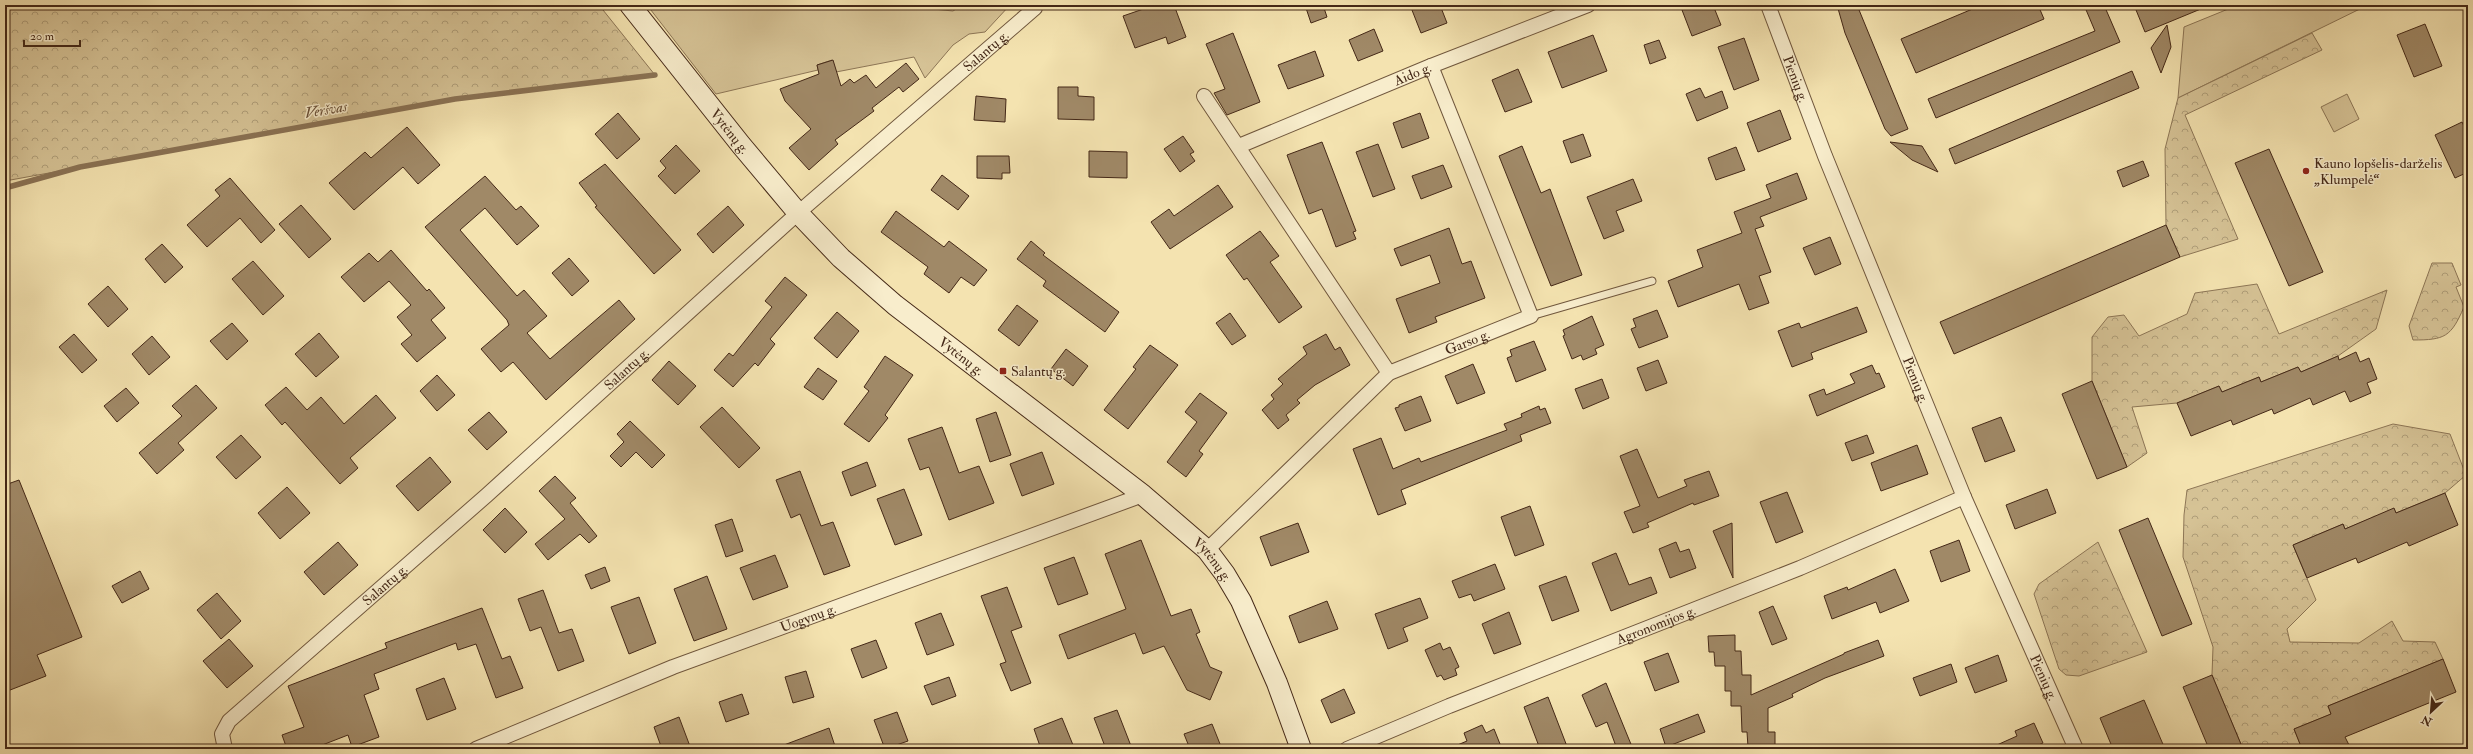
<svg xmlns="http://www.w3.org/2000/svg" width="2473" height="754" font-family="'IM FELL Double Pica',serif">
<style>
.green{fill:#d6c396;stroke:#8d7656}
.forest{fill:url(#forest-crowns);stroke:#8d7656}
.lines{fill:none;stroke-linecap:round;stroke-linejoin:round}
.stream{stroke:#8a7254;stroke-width:5.5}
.building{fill:#a08967;stroke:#442817}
.lane-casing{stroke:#70573d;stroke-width:9}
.street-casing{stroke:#70573d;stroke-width:16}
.secondary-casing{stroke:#442817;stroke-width:22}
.lane{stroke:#f8edcc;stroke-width:7}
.street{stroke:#f8edcc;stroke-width:14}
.secondary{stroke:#f8edcc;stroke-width:20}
.poi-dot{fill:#8f2418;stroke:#f8edcc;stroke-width:1.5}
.labels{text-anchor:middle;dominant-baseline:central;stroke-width:3;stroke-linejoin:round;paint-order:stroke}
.street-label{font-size:14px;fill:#442817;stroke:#f8edcc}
.poi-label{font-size:14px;fill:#442817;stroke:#f8edcc;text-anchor:start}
.water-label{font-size:15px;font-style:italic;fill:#674d35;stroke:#f8edcc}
</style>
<defs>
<pattern id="forest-crowns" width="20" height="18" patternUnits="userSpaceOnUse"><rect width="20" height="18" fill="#d6c396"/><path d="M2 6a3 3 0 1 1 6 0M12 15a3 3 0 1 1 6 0" fill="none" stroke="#af9e79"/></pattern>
</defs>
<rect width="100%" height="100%" fill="#f4e3b0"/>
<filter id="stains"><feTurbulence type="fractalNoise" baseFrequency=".005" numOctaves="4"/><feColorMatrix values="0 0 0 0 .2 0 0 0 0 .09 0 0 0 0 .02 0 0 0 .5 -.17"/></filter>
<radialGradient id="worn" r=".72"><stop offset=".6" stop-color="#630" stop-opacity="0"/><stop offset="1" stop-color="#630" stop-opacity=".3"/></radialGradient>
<path class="green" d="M647 5H894L953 11 962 5H1010L985 32 969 34 953 45 925 78 914 57 836 72 832 60 817 65 818 70 716 94Z
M2238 5H2368L2178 98 2184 27Z
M2347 94 2359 119 2334 132 2321 107Z"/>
<path class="forest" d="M5 5H599L655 75 455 99 5 181Z
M2312 33 2322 50 2185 115 2238 239 2180 257 2166 225 2165 149 2178 98Z
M2432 263H2452L2461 285 2456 287 2464 307C2451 337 2445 340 2413 340L2409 326Z
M2257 284 2279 334 2387 290 2376 329 2338 356 2301 372 2298 367 2261 382 2259 377 2222 392 2219 386 2177 403 2132 407 2147 453 2127 467 2092 381V337L2108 317 2124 315 2139 336 2187 314 2195 293Z
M2393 424 2450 434 2466 475 2445 493 2396 513 2394 509 2345 529 2343 524 2293 545 2316 600 2287 629 2290 642 2359 643 2392 621 2403 641 2435 642 2443 659 2328 706 2331 714 2294 729 2302 749H2243L2212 675 2213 647 2183 557 2184 515 2187 490Z
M2098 542 2147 652 2079 676 2066 675 2059 669 2034 594 2039 584Z"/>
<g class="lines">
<path class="stream" d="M5 188 80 167 455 99 655 75"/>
</g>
<path class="building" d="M1155 5H1174L1186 37 1168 44 1166 37 1135 48 1123 16Z
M1314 5H1323L1327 17 1311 23 1306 8Z
M1410 5H1440L1447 23 1421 33Z
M1696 5H1713L1721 25 1692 36 1682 10Z
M1837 5H1857L1908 129 1891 136 1885 129 1845 33Z
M1982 5H2038L2044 19 1916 73 1901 39Z
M2084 5H2104L2120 42 1936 118 1928 99 2095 31Z
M2134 5H2208V6L2145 32Z
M2425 24 2442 66 2414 77 2397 35Z
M2167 25 2171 47 2161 73 2151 48Z
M1374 29 1383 51 1358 61 1349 40Z
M1233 33 1260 102 1227 115 1214 93 1225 89 1206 44Z
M1593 35 1607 71 1562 88 1548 52Z
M1744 38 1759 80 1734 90 1718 47Z
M1659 40 1666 58 1650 64 1644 45Z
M1315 51 1324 76 1288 89 1278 65Z
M833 60 841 86 850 79 854 83 866 75 876 88 906 63 919 79 903 92 899 87 872 108 874 111 835 140 838 144 809 170 789 148 811 129 785 101 780 89 819 74 817 65Z
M1518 69 1532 102 1505 112 1492 80Z
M2132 71 2139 88 2132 91 1955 164 1949 149Z
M1058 87H1078V96L1094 97V120L1058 119Z
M1700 88 1705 98 1722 91 1728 108 1697 121 1686 94Z
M976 96 1006 99 1005 122 974 120Z
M1780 110 1791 139 1758 152 1747 123Z
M618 113 640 139 617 159 595 134Z
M1420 113 1429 138 1402 148 1393 123Z
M2462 122 2468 134V172L2455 178 2435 135Z
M407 127 440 165 418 184 403 167 354 210 329 183 365 152 371 158Z
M1583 134 1591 156 1571 163 1563 141Z
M1183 136 1194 152 1190 154 1195 161 1180 172 1164 149Z
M1322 142 1356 231 1353 232 1356 239 1336 247 1322 209 1309 214 1287 155Z
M1890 142 1922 146 1938 172 1912 160Z
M1378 144 1395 189 1373 197 1356 152Z
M676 145 700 171 675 194 658 176 666 168 660 161Z
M1522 146 1541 193 1550 189 1582 275 1551 286 1499 156Z
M1736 147 1745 170 1716 180 1708 158Z
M2269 149 2323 272 2289 286 2235 163Z
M1089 151 1127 152V178L1089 177Z
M977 156H1009L1010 173H1002V179L977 178Z
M2143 161 2149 176 2123 187 2117 171Z
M605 164 681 250 654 274 595 207 597 206 579 183Z
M1443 165 1452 187 1421 199 1412 176Z
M1797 173 1807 199 1760 217 1764 226 1755 229 1771 272 1759 276 1769 303 1749 310 1739 284 1678 307 1668 281 1703 267 1697 250 1742 233 1734 212 1771 198 1766 185Z
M942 175 969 196 958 210 931 190Z
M485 176 516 210 521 206 539 226 517 245 485 208 460 230 517 296 524 290 547 316 527 333 550 359 619 300 635 319 546 400 513 362 501 372 481 349 509 325 507 320 425 227Z
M230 178 275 230 261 243 240 218 207 247 187 225 220 196 215 190Z
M1633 179 1642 201 1616 211 1624 231 1604 239 1587 197Z
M1218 185 1233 207 1170 249 1151 222 1169 209 1174 216Z
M301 205 331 239 309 258 279 224Z
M728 206 744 225 713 253 697 234Z
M896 211 944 247 949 241 987 270 974 286 961 277 949 293 924 274 928 267 881 232Z
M2166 225 2180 257 1954 354 1940 322Z
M1449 228 1462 264 1471 261 1485 298 1435 317 1437 322 1409 333 1396 299 1440 283 1430 255 1401 266 1394 249Z
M1260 231 1279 256 1270 262 1302 307 1279 323 1247 278 1244 280 1226 255Z
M1830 237 1841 264 1815 275 1803 248Z
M1031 241 1045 253 1043 255 1119 312 1105 332 1043 286 1046 281 1017 259Z
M162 244 183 267 165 283 145 259Z
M391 250 427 291 429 289 445 308 431 320 446 338 417 362 401 344 412 335 397 317 411 305 389 281 364 302 341 277 369 253 378 262Z
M569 258 589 281 572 296 552 273Z
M253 261 284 296 263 315 232 279Z
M785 277 807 295 770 339 775 344 758 366 755 363 733 387 714 370 729 353 733 356 772 307 765 301Z
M108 286 128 309 108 327 88 304Z
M1017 305 1038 321 1019 346 998 330Z
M1857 307 1867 332 1811 353 1813 359 1792 367 1778 331 1799 323 1801 328Z
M1657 310 1668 337 1639 348 1631 329 1636 327 1633 319Z
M837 312 859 331 837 358 814 338Z
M1230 313 1246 336 1232 345 1216 323Z
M1592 316 1604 345 1595 349 1597 354 1583 360 1581 355 1572 359 1563 336 1565 335 1563 330Z
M232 323 248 341 227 360 210 341Z
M319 333 339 357 316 377 295 354Z
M74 334 97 360 82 373 59 347Z
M1326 334 1335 350 1340 347 1350 365 1315 385 1297 400 1300 403 1286 415 1289 420 1278 429 1262 410 1274 399 1271 395 1283 384 1278 379 1307 354 1303 347Z
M152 336 170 357 149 375 132 354Z
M1534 341 1546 370 1516 382 1507 358 1512 356 1510 350Z
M1150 345 1178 365 1128 429 1104 410 1136 369 1133 367Z
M1066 349 1088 366 1073 386 1051 369Z
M2356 352 2360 362 2369 358 2377 379 2367 383 2371 393 2350 402 2345 391 2313 405 2310 398 2274 414 2272 409 2233 425 2231 420 2191 436 2177 403 2219 386 2222 392 2259 377 2261 382 2298 367 2301 372 2338 356 2339 360Z
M885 356 913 375 885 415 888 418 869 442 844 424 869 391 864 387Z
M1658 360 1667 383 1646 391 1637 368Z
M669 361 696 386 678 405 652 380Z
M1473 364 1485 393 1457 404 1445 376Z
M1872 365 1876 374 1879 373 1885 387 1817 416 1809 395 1824 389 1826 395 1855 383 1850 374Z
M818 368 837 381 823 400 804 387Z
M437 375 455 395 437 411 420 391Z
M1602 379 1609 398 1583 409 1575 389Z
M2092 381 2127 467 2097 479 2062 394Z
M196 385 217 408 178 443 184 450 157 474 139 453 182 416 172 406Z
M286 387 307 410 321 397 344 424 376 395 396 418 350 458 358 468 340 484 285 422 282 425 265 405Z
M126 388 139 403 117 422 104 406Z
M1200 393 1227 413 1199 451 1203 454 1186 477 1167 462 1197 422 1185 412Z
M1421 396 1431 421 1405 431 1395 408 1399 407V405Z
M1539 406 1540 410 1545 408 1551 423 1520 435 1522 441 1401 490 1406 504 1378 515 1353 449 1381 438 1393 469 1419 458 1421 462 1507 430 1504 424 1522 417 1521 414Z
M722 407 760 448 739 468 700 427Z
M489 412 507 432 487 450 468 430Z
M996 412 1011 455 990 462 976 419Z
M2001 417 2015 451 1985 462 1972 428Z
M630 421 665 455 652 468 636 452 621 467 610 456 624 442 617 434Z
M942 427 959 473 979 466 994 503 949 520 929 467 920 470 908 439Z
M241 435 261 457 236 479 216 457Z
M1867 435 1874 453 1852 461 1845 443Z
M1917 445 1928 474 1881 491 1871 463Z
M1637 449 1658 498 1687 486 1684 480 1709 471 1719 496 1694 505 1693 503 1647 523 1649 527 1633 533 1624 512 1640 506 1620 456Z
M1042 452 1054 484 1022 496 1010 464Z
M430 457 451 482 418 511 396 486Z
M867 462 876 486 851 496 842 472Z
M800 471 821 526 833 522 850 566 824 575 800 514 791 518 776 480Z
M555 476 576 498 570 503 597 536 589 543 580 534 548 560 535 544 565 519 539 491Z
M19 480 82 637 37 655 46 676 5 692V485Z
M287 487 310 513 280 539 258 513Z
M904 489 922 535 895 545 877 499Z
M2047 489 2056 513 2015 529 2006 505Z
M1787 492 1803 532 1776 543 1760 502Z
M2445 493 2458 525 2409 546 2407 542 2358 563 2356 558 2307 578 2293 545 2343 524 2345 529 2394 508 2396 513Z
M1530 506 1544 545 1515 556 1501 517Z
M505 508 527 532 505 553 483 530Z
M2148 518 2192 624 2162 636 2119 530Z
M732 519 743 551 726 557 715 525Z
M1298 523 1309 552 1271 566 1260 537Z
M1732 523 1733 578 1713 531Z
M1141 540 1171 616 1191 609 1200 632 1196 634 1210 667 1222 672 1210 700 1187 690 1164 646 1143 654 1135 633 1068 659 1059 635 1126 609 1105 554Z
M1959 540 1970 571 1941 582 1930 551Z
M338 542 358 565 324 595 304 572Z
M1676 542 1680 552 1689 549 1696 568 1670 578 1659 549Z
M1616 553 1629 585 1651 577 1657 593 1611 611 1592 563Z
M775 555 788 587 753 600 740 568Z
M1074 557 1088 594 1058 605 1044 568Z
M1495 564 1505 589 1474 601 1471 594 1459 598 1452 581Z
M605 567 610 581 591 589 585 575Z
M1895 569 1909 601 1880 613 1876 602 1832 619 1824 596 1847 587 1848 590Z
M140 571 149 589 122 603 112 586Z
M707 576 727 629 694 641 674 589Z
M1566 576 1579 611 1552 621 1539 586Z
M1007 587 1022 627 1011 631 1031 683 1011 691 1000 664 1006 662 981 596Z
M543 590 559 633 572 629 584 661 558 671 541 627 530 631 518 599Z
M217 593 241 621 221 639 197 610Z
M639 597 656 643 629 654 611 607Z
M1420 598 1428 618 1403 628 1408 641 1388 649 1375 614Z
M1327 601 1338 629 1299 643 1289 616Z
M1773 606 1787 639 1772 645 1759 612Z
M482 608 502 659 510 656 523 688 496 698 476 644 458 650 456 643 374 674 379 689 364 695 379 737 352 747 348 735 312 749H287L282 735 304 727 288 686 387 648 385 643Z
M1509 612 1521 644 1494 654 1482 624Z
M941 613 954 645 927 655 915 623Z
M1735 635V651H1741L1742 675H1751V695L1844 654V653L1878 640 1884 656 1825 678 1792 694 1793 697 1768 708V732H1775V746L1748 747 1747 732H1742L1741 706H1731V691H1725V666H1715L1714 652H1709L1708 636Z
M229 639 253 666 227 688 203 661Z
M876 640 887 668 862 678 851 649Z
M1440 643 1443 650 1450 647 1459 667 1455 669 1457 675 1444 680 1441 675 1437 677 1425 650Z
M1668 653 1679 682 1655 691 1644 662Z
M1998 655 2007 681 1975 693 1965 668Z
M2443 659 2456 692 2345 737 2349 745 2338 749H2302L2294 729 2331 714 2328 706Z
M1951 664 1957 682 1920 696 1913 678Z
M806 671 814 697 793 703 785 677Z
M2212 675 2243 749H2209L2183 687Z
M949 677 956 696 932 705 924 686Z
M444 678 456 709 427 720 416 689Z
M1606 683 1628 737 1633 749H1617L1607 722 1596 727 1582 695Z
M1344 689 1355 713 1331 723 1321 700Z
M742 694 749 714 726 722 719 702Z
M1548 697 1568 749H1540L1524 707Z
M2144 700 2165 749H2113L2100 718Z
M1117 710 1131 746 1122 749H1106L1094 718Z
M897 712 908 741 885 749 874 720Z
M1698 714 1705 732 1666 747 1660 729Z
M679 717 691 749H662L654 727Z
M1062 718 1073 745 1062 749H1041L1034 729Z
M2034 723 2043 743 2029 749H1988L2017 736 2015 731Z
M1212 724 1222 749H1190L1184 734Z
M1482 725 1486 733 1494 729 1502 749H1448L1467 741 1464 733Z
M829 728 836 749H776V748Z"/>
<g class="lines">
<defs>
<path id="lane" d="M1531 316 1652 281"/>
<g id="street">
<path id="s1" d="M1768 5 1825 156 1964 497 2076 749"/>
<path d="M1204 96 1389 373"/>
<path id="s2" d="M1239 146 1431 66 1588 5"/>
<path id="s3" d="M1207 550 1389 373 1531 316 1431 66"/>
<path id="s4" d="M225 749 222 734 229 721 487 495 798 213 1035 8"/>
<path id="s5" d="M476 749 673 667 1143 495"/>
<path id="s6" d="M1347 749 1449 706 1800 568 1964 497"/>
</g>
<g id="secondary">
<path id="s7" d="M630 5 741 145 798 213 841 258 895 305 1143 495 1207 550 1225 574 1241 601 1277 683 1301 749"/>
</g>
</defs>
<use href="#lane" class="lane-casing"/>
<use href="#street" class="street-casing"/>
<use href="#secondary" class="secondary-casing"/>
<use href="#lane" class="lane"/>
<use href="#street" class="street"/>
<use href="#secondary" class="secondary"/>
</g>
<g class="poi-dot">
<circle cx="2306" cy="171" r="4"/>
<rect x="999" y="367" width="8" height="8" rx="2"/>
</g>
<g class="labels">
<g class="street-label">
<text stroke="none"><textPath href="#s4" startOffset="1041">Salantų g.</textPath></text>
<text stroke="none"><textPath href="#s2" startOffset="188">Aido g.</textPath></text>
<text stroke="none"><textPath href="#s1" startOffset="79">Pienių g.</textPath></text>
<text stroke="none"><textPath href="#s7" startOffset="161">Vytėnų g.</textPath></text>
<text stroke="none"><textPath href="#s3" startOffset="338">Garso g.</textPath></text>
<text stroke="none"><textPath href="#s7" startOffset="485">Vytėnų g.</textPath></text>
<text stroke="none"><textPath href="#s4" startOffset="561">Salantų g.</textPath></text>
<text stroke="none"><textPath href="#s1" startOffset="403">Pienių g.</textPath></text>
<text stroke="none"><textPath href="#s7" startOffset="809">Vytėnų g.</textPath></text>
<text stroke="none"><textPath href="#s4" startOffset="237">Salantų g.</textPath></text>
<text stroke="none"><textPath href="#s5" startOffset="357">Uogynų g.</textPath></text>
<text stroke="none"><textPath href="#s6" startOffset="333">Agronomijos g.</textPath></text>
<text stroke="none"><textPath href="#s1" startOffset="727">Pienių g.</textPath></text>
</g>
<g class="poi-label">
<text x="2314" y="163">Kauno lopšelis-darželis<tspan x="2314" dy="16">„Klumpelė“</tspan></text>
<text x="1011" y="371">Salantų g.</text>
</g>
<g class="water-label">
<text transform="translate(326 110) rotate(-10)">Veršvas</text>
</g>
</g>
<rect width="2473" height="754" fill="none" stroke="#f4e3b0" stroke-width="20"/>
<rect x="6" y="6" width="2461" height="742" fill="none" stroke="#442817" stroke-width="2"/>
<rect x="10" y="10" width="2453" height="734" fill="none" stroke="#442817"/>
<g transform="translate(2431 712) rotate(206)" stroke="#f8edcc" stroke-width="3" paint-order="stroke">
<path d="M0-3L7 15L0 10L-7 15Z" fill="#442817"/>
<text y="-6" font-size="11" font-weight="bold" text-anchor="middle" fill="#442817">N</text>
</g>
<path d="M24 40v6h56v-6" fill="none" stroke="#442817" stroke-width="2"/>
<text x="30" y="40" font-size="12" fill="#442817" stroke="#f8edcc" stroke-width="3" paint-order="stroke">20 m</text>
<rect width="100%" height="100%" filter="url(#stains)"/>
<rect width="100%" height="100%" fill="url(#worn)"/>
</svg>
